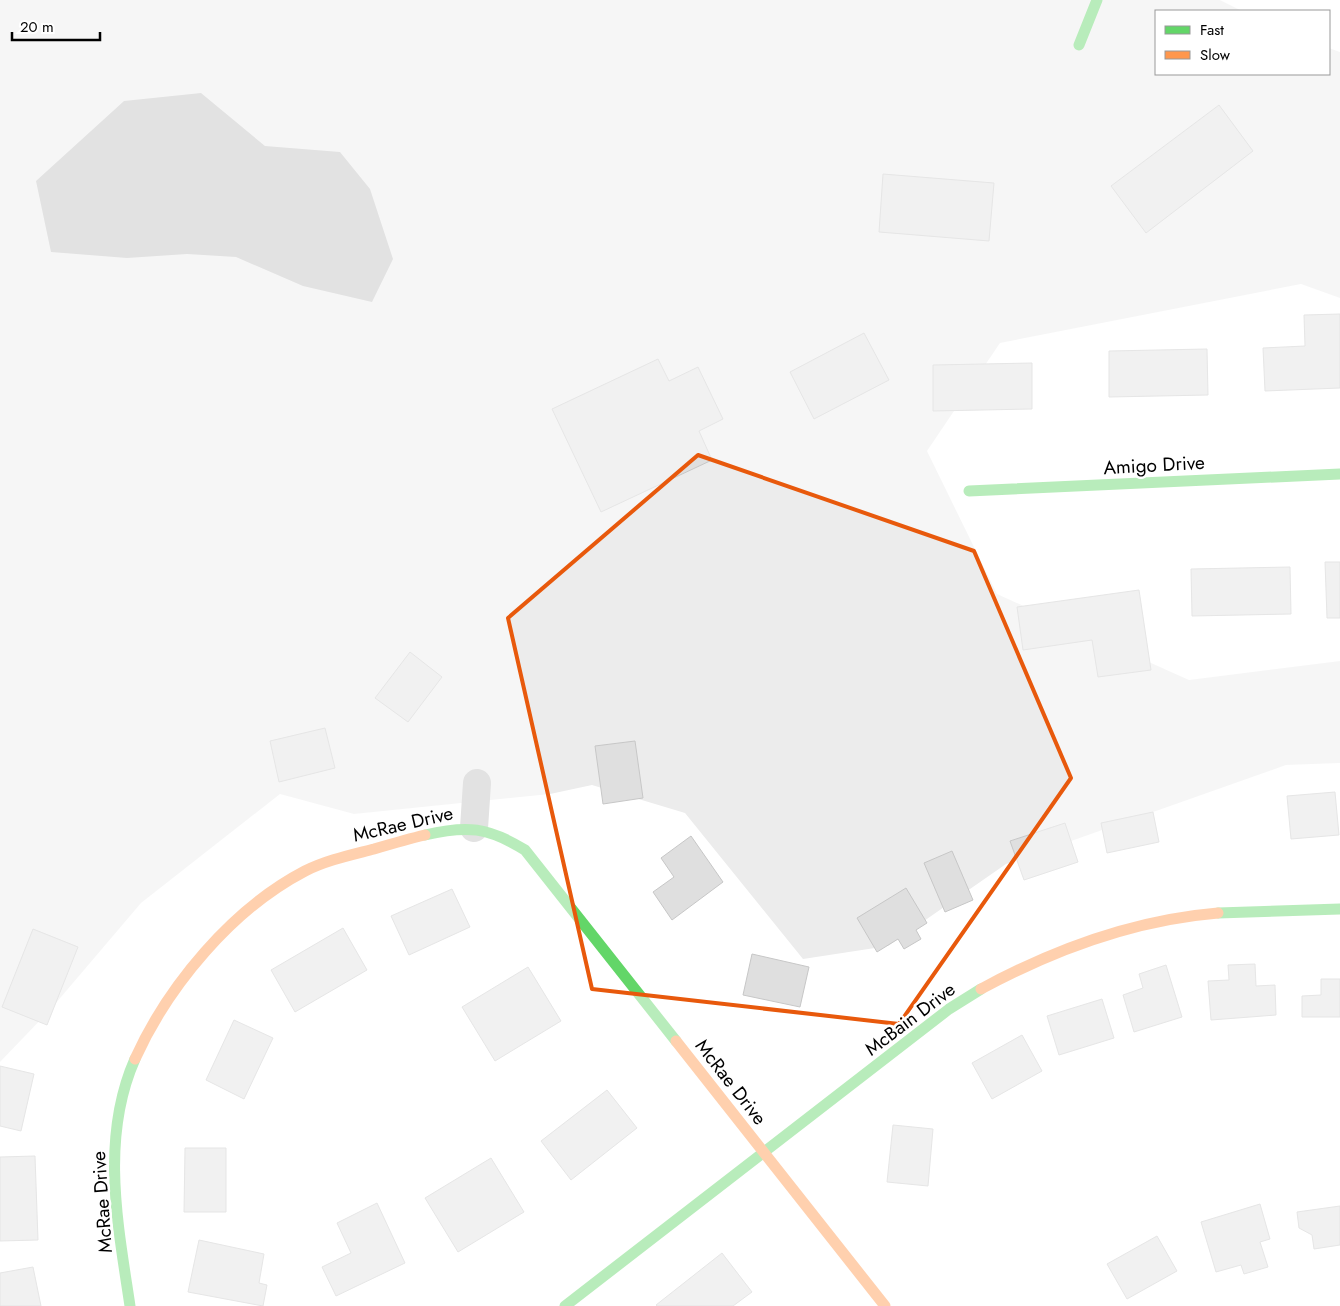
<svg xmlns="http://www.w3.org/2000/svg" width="1340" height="1306" font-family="Jost,sans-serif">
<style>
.green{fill:#ececec}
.water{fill:#bfbfbf}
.building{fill:#dfdfdf;stroke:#c7c7c7}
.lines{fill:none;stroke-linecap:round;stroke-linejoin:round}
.street{stroke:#bebebe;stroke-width:28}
.fast{stroke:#63d668;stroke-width:11}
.slow{stroke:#ff974d;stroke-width:11}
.marked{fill:none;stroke:#e8590c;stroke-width:4;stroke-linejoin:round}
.labels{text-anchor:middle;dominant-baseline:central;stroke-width:5;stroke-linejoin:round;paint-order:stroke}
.street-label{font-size:19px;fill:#000;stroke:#fff}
</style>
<rect width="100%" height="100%" fill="#fff"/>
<path class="green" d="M0 0H1220L1242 11H1156V74H1329V48L1340 52V298L1301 284 1000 343 927 451 997 594 1189 680 1340 661V763L1286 765 1006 864 888 946 803 959 685 813 592 785 550 794 354 814 280 794 141 903 50 1010 0 1062Z"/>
<path class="water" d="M201 93 265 146 340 152 370 189 393 259 372 302 303 286 236 257 187 254 127 258 51 252 36 181 124 101Z"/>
<path class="building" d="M1219 105 1253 151 1146 233 1111 186Z
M883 174 994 183 989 241 879 232Z
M1340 314V388L1265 391 1263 348 1305 346 1304 315Z
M864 333 889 380 814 419 790 372Z
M1207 349 1208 395 1109 397V351Z
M658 359 669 381 698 367 723 419 699 431 712 460 601 512 552 409Z
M1032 363V409L933 411V365Z
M1325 562H1340V618H1327Z
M1290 567 1291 614 1192 616 1191 569Z
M1139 590 1151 670 1098 677 1092 640 1023 650 1017 607Z
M410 652 442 677 408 722 375 698Z
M325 728 335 768 279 782 270 741Z
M635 741 643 798 603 804 595 746Z
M1335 792 1339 835 1291 839 1287 796Z
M1153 812 1159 842 1107 853 1101 823Z
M1065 823 1078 862 1024 880 1010 841Z
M691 836 723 882 672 920 653 892 674 877 661 858Z
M952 851 973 900 945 912 924 863Z
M906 888 927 923 916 930 921 939 904 949 898 939 877 952 857 918Z
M452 889 470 927 409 955 391 916Z
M343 928 367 970 295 1012 271 970Z
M33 929 78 947 47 1025 2 1007Z
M752 954 809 967 800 1007 743 995Z
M1255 964 1256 986 1275 985 1276 1015 1211 1020 1208 981 1229 980 1228 965Z
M1166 965 1182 1017 1134 1032 1123 995 1143 988 1139 974Z
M528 967 561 1021 495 1061 462 1007Z
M1321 979H1340V1017H1302V996L1321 995Z
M1102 999 1114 1038 1059 1055 1047 1016Z
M234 1020 273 1038 244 1099 206 1080Z
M1022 1035 1042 1071 992 1099 972 1063Z
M0 1066 34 1074 21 1131 0 1126Z
M607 1090 637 1128 571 1180 541 1141Z
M893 1125 933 1129 928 1186 887 1182Z
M185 1148H226V1212H184Z
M35 1156 38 1240 0 1241V1157Z
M491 1158 524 1212 458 1252 425 1198Z
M377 1203 405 1263 336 1296 322 1267 351 1253 337 1223Z
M1260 1204 1270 1239 1260 1242 1268 1267 1244 1274 1241 1265 1216 1272 1201 1222Z
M1340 1206V1245L1314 1249 1312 1235 1299 1228 1297 1212Z
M1157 1236 1177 1271 1127 1299 1107 1264Z
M199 1240 264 1254 259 1283 267 1285 263 1306 188 1292Z
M722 1253 752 1292 733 1306H657L656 1305Z
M33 1267 41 1306H0V1273Z"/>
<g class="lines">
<path class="street" d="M474 828 477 783"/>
<path class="fast" d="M1079 45 1097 0
M969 491 1340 474
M425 835C467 825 488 827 525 850L676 1041
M1218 913 1340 909
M130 1306C118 1225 100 1138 135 1059
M565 1306 949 1009 981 989"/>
<path class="slow" d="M981 989C1055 949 1133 920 1218 913
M676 1041 885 1306
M135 1059C168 986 232 909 305 871 327 860 351 855 374 849 391 844 408 839 425 835"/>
</g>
<path d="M0 0H1340V1306H0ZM698 455 974 551 1071 778 899 1024 592 989 508 618Z" fill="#fff" fill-opacity=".55" fill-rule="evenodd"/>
<path class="marked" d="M698 455 974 551 1071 778 899 1024 592 989 508 618Z"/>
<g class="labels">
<g class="street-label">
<text transform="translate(1154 465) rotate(-3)">Amigo Drive</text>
<text transform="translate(403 824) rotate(-13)">McRae Drive</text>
<text transform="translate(910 1019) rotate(-37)">McBain Drive</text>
<text transform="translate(731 1082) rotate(52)">McRae Drive</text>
<text transform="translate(102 1202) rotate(-94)">McRae Drive</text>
</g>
</g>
<rect x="1155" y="10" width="175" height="65" fill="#ffffff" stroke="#999999"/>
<rect x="1165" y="26" width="25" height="8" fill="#63d668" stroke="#999999"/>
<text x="1200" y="35" font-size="15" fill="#000000">Fast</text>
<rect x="1165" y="51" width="25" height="8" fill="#ff974d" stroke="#999999"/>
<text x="1200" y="60" font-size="15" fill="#000000">Slow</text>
<path d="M12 32v8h88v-8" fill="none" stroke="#000000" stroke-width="2.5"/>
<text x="20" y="32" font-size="15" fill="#000000" stroke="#ffffff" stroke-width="4" paint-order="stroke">20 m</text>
</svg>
